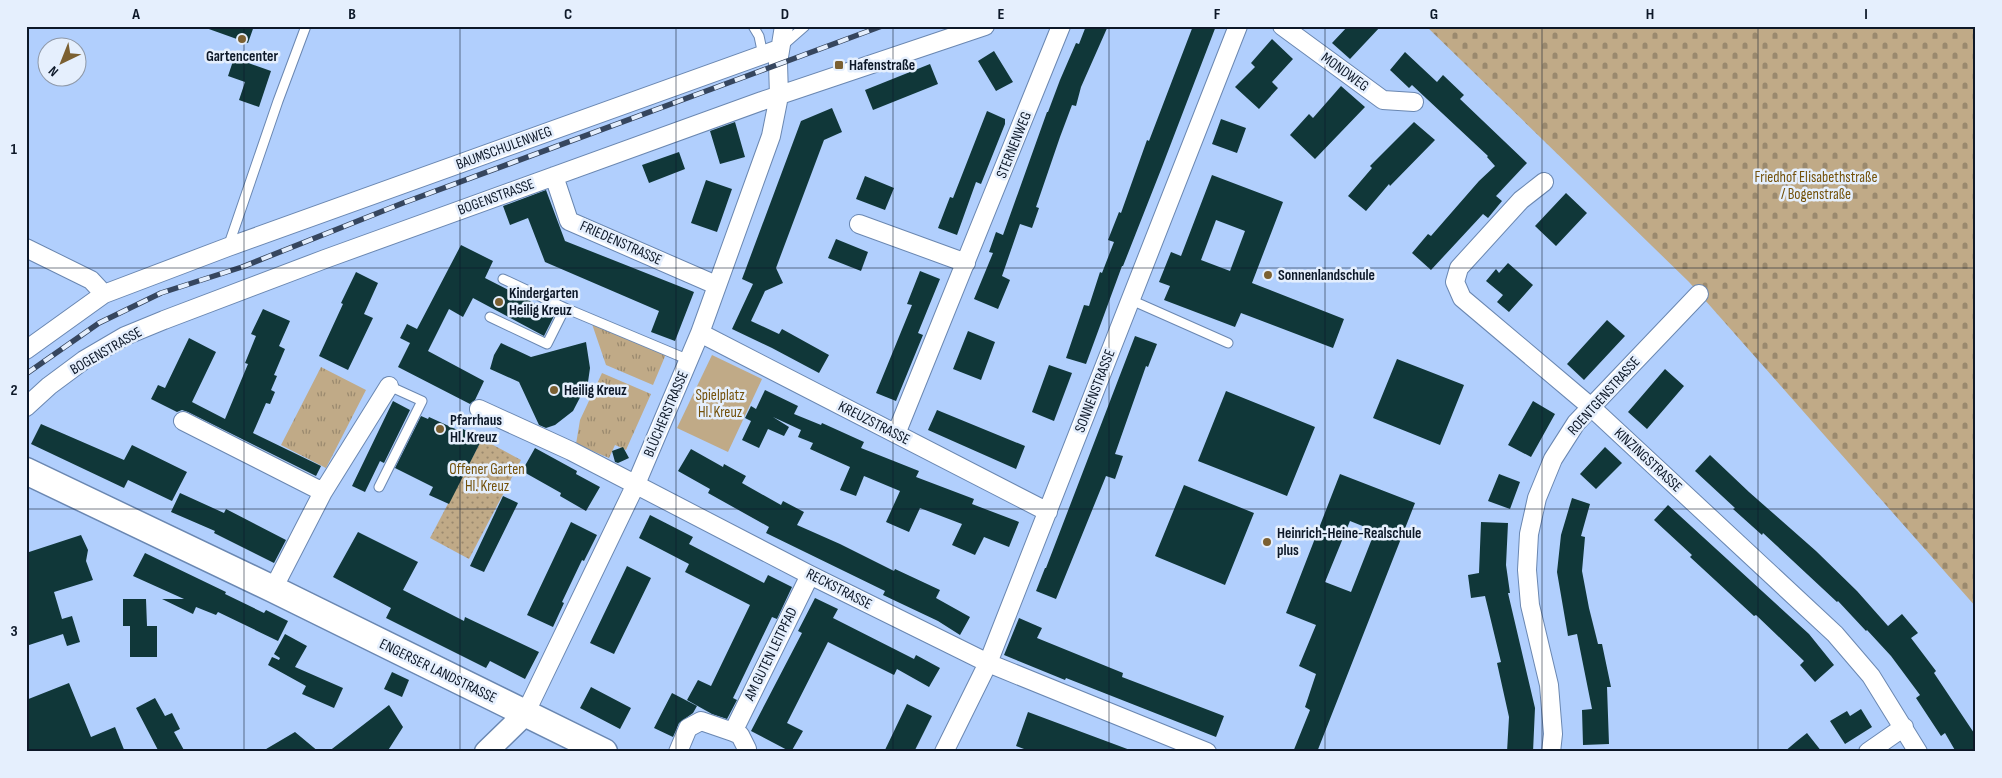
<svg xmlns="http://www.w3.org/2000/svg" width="2002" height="778" font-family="'Sofia Sans Condensed',sans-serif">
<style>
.grass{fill:url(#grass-tufts)}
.cemetery{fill:url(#cemetery-stones)}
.park{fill:#c0aa87}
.garden{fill:url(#garden-dots)}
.building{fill:#103739;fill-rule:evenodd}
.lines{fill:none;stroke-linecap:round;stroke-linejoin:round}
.service-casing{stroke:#6a87b1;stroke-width:11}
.minor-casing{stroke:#6a87b1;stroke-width:20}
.tertiary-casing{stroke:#6a87b1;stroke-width:25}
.secondary-casing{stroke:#6a87b1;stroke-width:29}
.service{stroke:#fff;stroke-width:9}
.minor{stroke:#fff;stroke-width:18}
.tertiary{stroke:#fff;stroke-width:22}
.secondary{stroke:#fff;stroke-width:26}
.rail-casing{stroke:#36465e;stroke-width:5.5}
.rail{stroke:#e5effd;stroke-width:4;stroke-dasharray:11;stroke-linecap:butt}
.grid{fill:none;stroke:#0d1828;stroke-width:1;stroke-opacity:0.55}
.poi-dot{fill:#7b6032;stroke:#e5effd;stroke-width:2}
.labels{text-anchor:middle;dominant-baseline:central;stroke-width:5;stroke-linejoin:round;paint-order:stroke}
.poi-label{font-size:15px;font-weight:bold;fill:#0d1828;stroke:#e5effd;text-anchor:start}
.street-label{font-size:15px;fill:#0d1828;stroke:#e5effd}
.park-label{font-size:15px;fill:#73510b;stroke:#e5effd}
.neatline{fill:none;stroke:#0d1828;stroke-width:2}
.grid-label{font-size:16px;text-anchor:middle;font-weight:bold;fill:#0d1828}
</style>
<defs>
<pattern id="grass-tufts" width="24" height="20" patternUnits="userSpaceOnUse" patternTransform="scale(1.25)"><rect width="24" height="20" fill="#c0aa87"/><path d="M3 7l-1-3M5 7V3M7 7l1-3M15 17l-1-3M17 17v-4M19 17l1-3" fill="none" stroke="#9a896e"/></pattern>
<pattern id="cemetery-stones" width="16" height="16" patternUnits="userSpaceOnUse" patternTransform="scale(1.25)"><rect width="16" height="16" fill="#c0aa87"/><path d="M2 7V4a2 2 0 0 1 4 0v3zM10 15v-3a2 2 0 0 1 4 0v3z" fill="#9a896e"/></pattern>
<pattern id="garden-dots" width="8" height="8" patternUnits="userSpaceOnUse" patternTransform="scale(1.25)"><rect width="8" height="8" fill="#c0aa87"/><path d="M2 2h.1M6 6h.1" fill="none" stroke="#9a896e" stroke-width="1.8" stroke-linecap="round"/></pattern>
</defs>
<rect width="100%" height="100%" fill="#b1cffd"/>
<path class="grass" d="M592 324 666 354 653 385 606 365Z
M321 367 366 390 326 468 281 445Z
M602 373 651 394 626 450 615 445 609 458 576 444 580 420Z"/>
<path class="cemetery" d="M1426 26H1976V607L1689 282Z"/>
<path class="park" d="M712 355 762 379 728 452 677 428Z"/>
<path class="garden" d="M482 439 521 460 469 559 430 538Z"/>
<path class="building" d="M206 26H254L248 43 206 28Z
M1086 26H1108L1081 87 1076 106 1072 105 1060 137 1036 207 1039 208 1032 228 1020 224 1002 276 1010 280 998 309 974 299 993 253 989 252 996 232 1003 235 1047 112H1048L1060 80 1076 43 1079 44Z
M1193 26H1216L1162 167 1123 266H1122L1086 364 1066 358 1084 305 1089 306 1100 272 1102 273 1114 242 1108 240 1119 212 1121 213 1147 140 1149 141Z
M1348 26H1381L1350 59 1332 43Z
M1272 39 1293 59 1272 82 1278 88 1259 109 1235 87 1255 67 1251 63Z
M994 51 1013 82 996 91 978 61Z
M1405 52 1437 82 1443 75 1464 95 1460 99 1527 163 1496 196 1502 201 1488 218 1483 214 1431 270 1412 253 1428 234 1431 236 1479 181 1495 166 1487 157 1488 156 1412 85 1409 88 1390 70Z
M234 58 271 71 259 107 239 100 245 82 228 76Z
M930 64 938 84 873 110 865 90Z
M1341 86 1365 107 1315 159 1290 135 1309 114 1313 118Z
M832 108 842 132 824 140 776 268 783 283 765 291 751 321 779 334 782 329 829 355 819 373 772 348 732 329 753 284 742 279 801 121Z
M987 111 1005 119V124L981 184 976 182 957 235 938 228 950 197 953 198Z
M1221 119 1246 128 1237 153 1212 144Z
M735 122 745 157 720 164 710 131Z
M1414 122 1435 140 1390 186 1389 184 1366 211 1348 196 1372 168 1370 166Z
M679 152 685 169 649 183 642 165Z
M1212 175 1283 202 1252 283 1344 319 1333 348 1241 313 1235 327 1164 300 1170 286 1159 282 1171 252 1181 256ZM1216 220 1245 231 1230 271 1201 260Z
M865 176 894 188 885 210 856 199Z
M706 180 732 189 717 232 691 223Z
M546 190 565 241 694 292 675 341 651 332 659 311 545 262 528 218 510 225 503 206Z
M1566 193 1587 213 1556 246 1535 226Z
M836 239 868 252 861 271 828 258Z
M461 245 493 261 485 278 555 314 544 336 473 298 463 317 449 309 428 351 484 381 475 400 470 404 398 367 410 343 400 338 407 324 417 329Z
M1508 263 1533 285 1509 312 1497 302 1503 295 1486 281 1496 269 1499 273Z
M920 271 940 279 918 333 923 335 896 401 876 393 912 305 907 304Z
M356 272 378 283 364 314 373 318 348 370 319 356 343 304 341 303Z
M263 309 290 321 279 346 285 349 274 375 277 376 271 390 275 392 270 404 266 403 253 433 321 466 316 476 188 412 182 410 177 412 151 399 158 385 165 388 189 338 216 352 192 402 225 419 248 364 245 363 256 336 251 334Z
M1607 320 1625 336 1584 380 1567 364Z
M968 331 995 342 981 380 953 369Z
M1135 336 1157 344 1148 367 1146 366 1115 454 1123 456 1115 479 1106 476 1056 599 1036 591 1045 568H1046Z
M586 342 590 368 588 382 573 411 555 425 546 428 539 425 519 382 490 369 494 355 501 343 531 357Z
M1397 359 1464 385 1440 445 1373 418Z
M1049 365 1072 373 1054 421 1032 412Z
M1665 369 1684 386 1647 429 1628 412Z
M765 390 798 406 794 414 821 425 822 423 864 442 861 448 919 471 916 477 974 499 972 504 1019 522 1009 547 984 537 975 555 952 545 962 524 920 508 909 532 886 522 900 491 864 476 856 496 840 490 850 467 810 449 813 443 798 437 801 430 773 417 789 427 784 436 768 429 759 448 742 440 751 421 745 418 751 406 756 409Z
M1226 391 1315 427 1287 496 1198 461Z
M393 401 410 410 384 463 380 461 365 492 352 486Z
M1533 401 1555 414 1531 457 1508 445Z
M937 410 1025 446 1016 469 928 430Z
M421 416 428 419 429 417 462 432 463 429 482 439 449 504 429 495 433 487 395 468Z
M41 424 124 460 132 445 187 472 172 501 128 480 124 488 31 444Z
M623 447 629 458 618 463 615 462 612 451Z
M1605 447 1622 463 1596 489 1580 474Z
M535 448 577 471 576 474 600 487 586 511 560 496 561 493 522 471Z
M691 449 723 467 724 464 746 476 742 483 781 505 783 501 804 512 797 525 840 544 894 571 895 569 940 590 936 598 970 617 960 635 938 621 883 595 885 591 766 533 769 527 708 493 710 489 678 471Z
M1710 455 1749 492 1816 551 1857 591 1888 626 1902 614 1918 633 1911 638 1936 671 1934 673 1976 736V752H1956L1945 733 1941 736 1916 698 1920 695 1891 656 1867 630 1866 631 1838 601 1837 602 1763 533 1762 535 1733 509 1735 508 1695 471Z
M1340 474 1415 503 1317 752H1293L1310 710 1305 707 1316 674 1299 666 1316 625 1286 613ZM1350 521 1375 531 1351 592 1325 582Z
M1499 474 1520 482 1510 509 1488 501Z
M1184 485 1254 513 1225 585 1155 556Z
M180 493 224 513 226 509 286 540 274 563 214 533 215 531 171 512Z
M503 496 518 503 484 572 470 566Z
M1572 498 1590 504 1581 536 1585 537 1582 571 1589 608 1598 644H1602L1611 687H1607L1609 744 1583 745 1582 710 1592 709 1577 634 1568 636 1557 572 1561 535Z
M1668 505 1809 634 1834 665 1815 682 1800 665 1804 661 1756 615 1754 616 1690 557 1692 555 1654 520Z
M650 515 693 537 689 544 764 583 768 575 792 587 777 619 772 617 733 698 737 700 727 719 712 714 687 700 698 680 711 686 750 605 685 572 689 564 639 538Z
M571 522 597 535 584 561 582 560 562 602 564 603 553 627 527 615Z
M1481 522 1508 523 1506 565 1510 593H1508L1535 708 1533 752H1507L1509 717 1497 663 1501 662 1485 596 1471 598 1468 575 1479 573Z
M358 532 418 562 403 590 464 621 465 617 539 652 525 679 490 661 486 668 386 618 391 608 333 577Z
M81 535 88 550 86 561 93 580 54 592 62 619 72 616 80 642 67 646 63 634 26 646V553Z
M145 553 226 592 225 594 264 613 266 610 288 621 278 641 218 612 216 615 196 607 193 614 162 599H184L133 576Z
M627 566 651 578 614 654 590 643Z
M815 598 838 609 833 618 914 659 916 655 940 668 929 687 897 669 894 675 828 642 787 723 803 731 791 752 751 731 802 633 798 631Z
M123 599H146L147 626H157V657H130V626H123Z
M1019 618 1042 628 1037 638 1123 673 1122 677 1224 716 1216 737 1066 678 1065 680 1004 655Z
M285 634 307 646 295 667 343 688 334 708 302 694 306 686 268 665 272 657 279 660 280 658 274 654Z
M392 672 409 680 402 697 384 689Z
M69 683 91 737 115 727 125 752H26V700Z
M591 687 631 708 620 729 580 708Z
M672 693 697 706 693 713 679 723 673 737 654 728Z
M155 698 165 716 172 713 180 729 174 732 185 752H159L136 708Z
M907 704 932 716 914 752H884Z
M389 705 403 727 387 752H328Z
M1861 709 1872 727 1845 744 1830 721 1847 711 1850 716Z
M1028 712 1130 750V752H1032L1016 746Z
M295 732 319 752H261Z
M1807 733 1822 752H1784L1797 741Z"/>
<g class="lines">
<defs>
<path id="service" d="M753 26 759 36 763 55
M781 47 805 26
M228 247 278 101 306 26
M503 279 565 308 689 360
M1131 300 1228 343
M490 317 547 344 565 308
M379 487 422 401 389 386"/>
<path id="minor" d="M1282 26 1383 100 1414 102
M554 176 569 221 716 285
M1544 182 1521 200 1459 268 1455 282 1462 298 1591 407 1835 634 1871 676 1918 752
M859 224 966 263
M26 248 91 280 104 294
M700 333 1048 512
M26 350 104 294 228 247 779 49
M26 407 49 386 84 360 125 336 164 320 325 259 762 101 985 26
M479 409 571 451 810 575 988 663 1207 752
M183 421 323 492
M896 434 1061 26
M273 589 323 492 389 386
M525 714 636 484 700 333 771 136 779 96 778 63 784 26
M678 752 688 728 701 721 733 732
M746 752 747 749 740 735 733 732 810 575
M944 752 988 663 1238 26
M1551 752 1553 734 1549 685 1530 605 1527 570 1529 534 1537 498 1553 459 1576 423 1699 294
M1868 752 1904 727"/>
<path id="tertiary" d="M486 752 525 714"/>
<path id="secondary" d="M26 471 273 589 604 752"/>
</defs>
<use href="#service" class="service-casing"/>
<use href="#minor" class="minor-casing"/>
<use href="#tertiary" class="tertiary-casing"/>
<use href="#secondary" class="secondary-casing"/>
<use href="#service" class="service"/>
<use href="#minor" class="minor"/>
<use href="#tertiary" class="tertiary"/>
<use href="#secondary" class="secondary"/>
<defs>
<path id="rail" d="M26 374 99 323 161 293 242 267 403 203 882 26"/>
</defs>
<use href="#rail" class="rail-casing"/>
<use href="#rail" class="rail"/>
</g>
<path class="grid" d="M244 26V752M460 26V752M676 26V752M893 26V752M1109 26V752M1325 26V752M1542 26V752M1758 26V752M26 268H1976M26 509H1976"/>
<g class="poi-dot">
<circle cx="242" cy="39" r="5"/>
<rect x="834" y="60" width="10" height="10" rx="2.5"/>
<circle cx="1268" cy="275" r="5"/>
<circle cx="499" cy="302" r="5"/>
<circle cx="554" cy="390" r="5"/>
<circle cx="440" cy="429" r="5"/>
<circle cx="1267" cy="542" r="5"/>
</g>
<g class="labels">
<g class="poi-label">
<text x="242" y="56" text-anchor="middle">Gartencenter</text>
<text x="849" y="65">Hafenstraße</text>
<text x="1278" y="275">Sonnenlandschule</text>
<text x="509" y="293">Kindergarten<tspan x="509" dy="17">Heilig Kreuz</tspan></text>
<text x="564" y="390">Heilig Kreuz</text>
<text x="450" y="420">Pfarrhaus<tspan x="450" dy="17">Hl. Kreuz</tspan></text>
<text x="1277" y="533">Heinrich-Heine-Realschule<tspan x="1277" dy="17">plus</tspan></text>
</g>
<g class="street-label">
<text transform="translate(1345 72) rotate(36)">MONDWEG</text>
<text transform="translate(1014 145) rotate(-68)">STERNENWEG</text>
<text transform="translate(504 148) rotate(-20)">BAUMSCHULENWEG</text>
<text transform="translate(496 197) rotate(-20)">BOGENSTRASSE</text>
<text transform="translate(621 243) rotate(24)">FRIEDENSTRASSE</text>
<text transform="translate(106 351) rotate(-30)">BOGENSTRASSE</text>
<text transform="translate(1095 391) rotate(-69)">SONNENSTRASSE</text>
<text transform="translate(1604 396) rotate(-48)">ROENTGENSTRASSE</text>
<text transform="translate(666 414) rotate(-67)">BLÜCHERSTRASSE</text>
<text transform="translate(874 423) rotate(27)">KREUZSTRASSE</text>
<text transform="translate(1648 460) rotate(43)">KINZINGSTRASSE</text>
<text transform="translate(839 589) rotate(27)">RECKSTRASSE</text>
<text transform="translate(771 654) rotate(-64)">AM GUTEN LEITPFAD</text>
<text transform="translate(438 671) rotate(26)">ENGERSER LANDSTRASSE</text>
</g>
<g class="park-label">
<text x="1816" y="177">Friedhof Elisabethstraße<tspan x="1816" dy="17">/ Bogenstraße</tspan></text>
<text x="720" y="395">Spielplatz<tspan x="720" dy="17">Hl. Kreuz</tspan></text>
<text x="487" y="469">Offener Garten<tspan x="487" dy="17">Hl. Kreuz</tspan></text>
</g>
</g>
<rect width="2002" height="778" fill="none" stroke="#e5effd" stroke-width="55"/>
<g transform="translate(62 62) rotate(223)"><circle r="24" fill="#e5effd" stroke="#8f99a8"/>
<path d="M0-4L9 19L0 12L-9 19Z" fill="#7b6032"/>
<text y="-8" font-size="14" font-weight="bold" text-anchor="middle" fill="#0d1828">N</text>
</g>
<rect x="28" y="28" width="1946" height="722" class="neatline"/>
<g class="grid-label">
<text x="136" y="19">A</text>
<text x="352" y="19">B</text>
<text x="568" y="19">C</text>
<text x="785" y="19">D</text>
<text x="1001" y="19">E</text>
<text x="1217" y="19">F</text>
<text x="1434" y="19">G</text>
<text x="1650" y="19">H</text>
<text x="1866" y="19">I</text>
<text x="14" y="154">1</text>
<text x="14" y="395">2</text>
<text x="14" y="636">3</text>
</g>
</svg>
